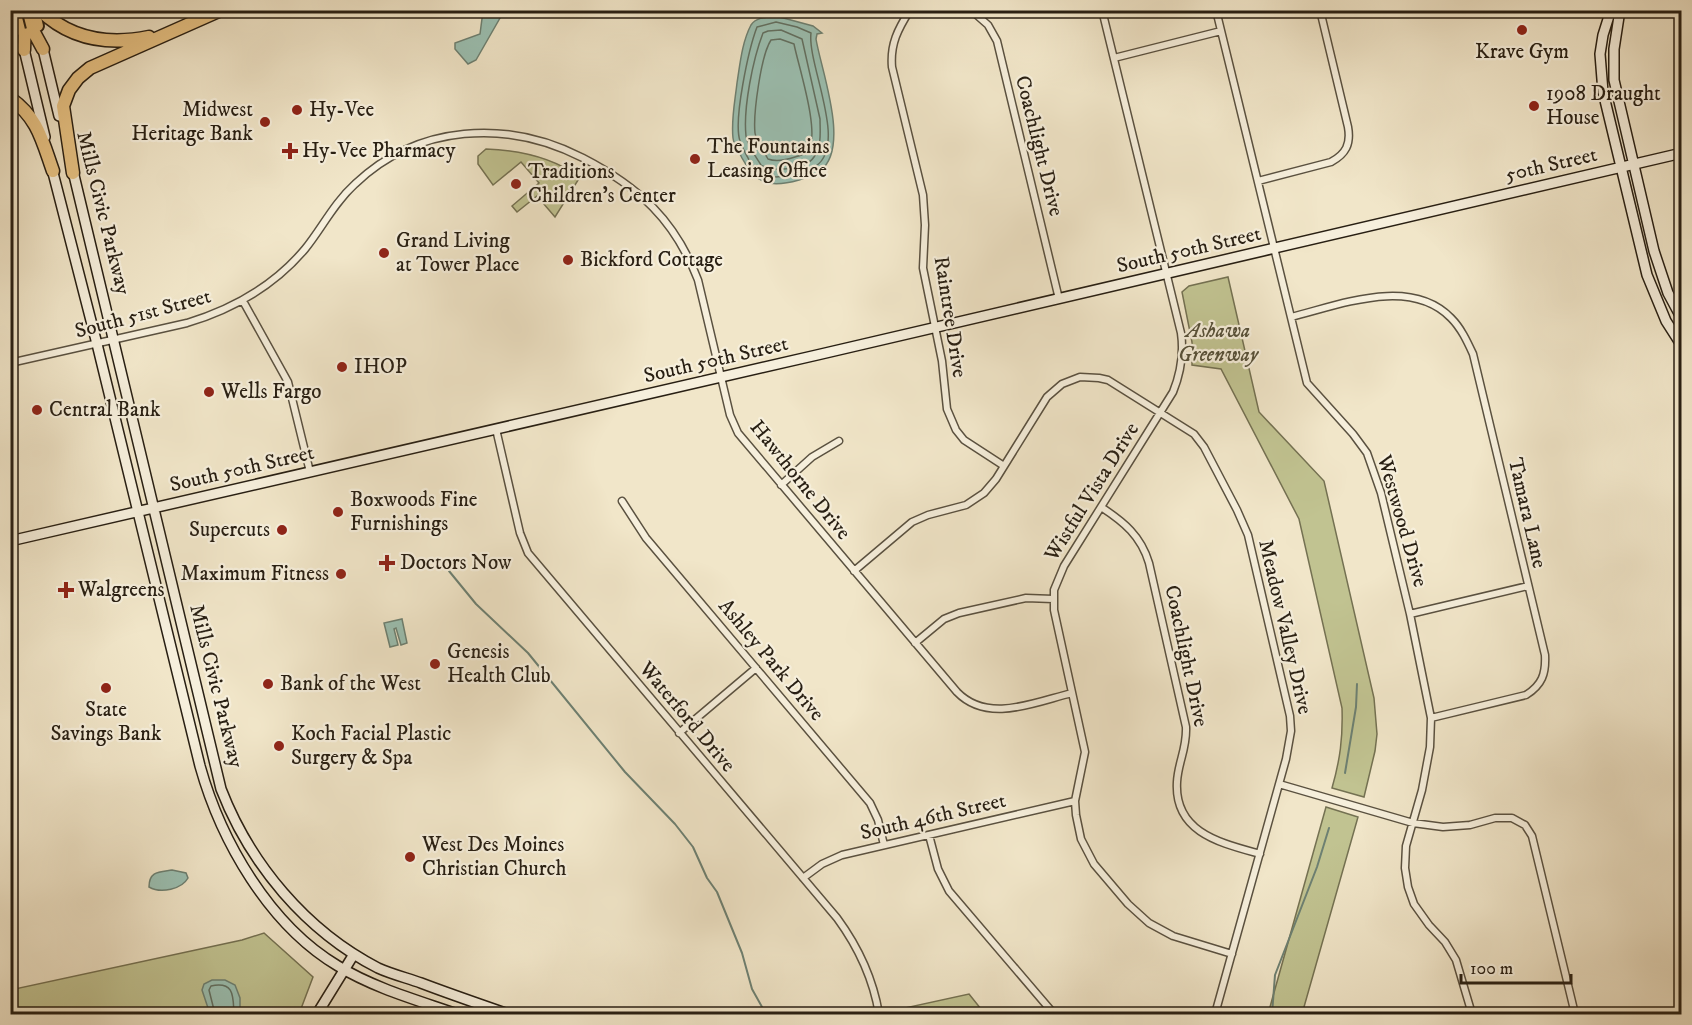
<svg xmlns="http://www.w3.org/2000/svg" width="1692" height="1025" font-family="'IM FELL DW Pica',serif">
<style>
.green{fill:#c1c391;stroke:#747152;stroke-width:1.5}
.water{fill:#9bc0b2;stroke:#6d8072;stroke-width:1.5}
.lines{fill:none;stroke-linecap:round;stroke-linejoin:round}
.shore{stroke:#627062;stroke-width:1.5}
.stream{stroke:#6d8072;stroke-width:2}
.street-casing{stroke:#5a5140;stroke-width:9}
.secondary-casing{stroke:#281f13;stroke-width:12}
.primary-casing{stroke:#281f13;stroke-width:14}
.highway-casing{stroke:#281f13;stroke-width:15}
.street{stroke:#f6efdc;stroke-width:6}
.secondary{stroke:#f6efdc;stroke-width:9}
.primary{stroke:#e8c384;stroke-width:10}
.highway{stroke:#e8c384;stroke-width:12}
.primary-bridge-casing{stroke:#281f13;stroke-width:14;stroke-linecap:butt}
.primary-bridge{stroke:#e8c384;stroke-width:10}
.poi-dot{fill:#8f2418;stroke:#f6efdc;stroke-width:2}
.labels{text-anchor:middle;dominant-baseline:central;stroke-width:4.5;stroke-linejoin:round;paint-order:stroke}
.poi-label{font-size:21px;fill:#281f13;stroke:#f6efdc;text-anchor:start}
.street-label{font-size:21px;fill:#281f13;stroke:#f6efdc}
.park-label{font-size:21px;font-style:italic;fill:#565039;stroke:#f6efdc}
</style>
<rect width="100%" height="100%" fill="#f1e6c9"/>
<filter id="stains"><feTurbulence type="fractalNoise" baseFrequency=".00333" numOctaves="4"/><feColorMatrix values="0 0 0 0 .2 0 0 0 0 .09 0 0 0 0 .02 0 0 0 .5 -.17"/></filter>
<radialGradient id="worn" r=".72"><stop offset=".6" stop-color="#630" stop-opacity="0"/><stop offset="1" stop-color="#630" stop-opacity=".3"/></radialGradient>
<path class="green" d="M486 149C520 150 552 157 580 177L555 217 537 196 517 212 512 206 539 183 521 162 493 185 478 164V156Z
M1228 277 1259 412 1324 481 1374 698 1377 734 1375 751 1364 797 1332 788C1340 760 1343 738 1342 708L1299 519 1221 369 1192 365V342L1182 292 1189 286Z
M1326 807 1358 817 1302 1014H1268Z
M264 933 313 977 299 1014H11L10 990 242 940Z
M969 994 985 1014H891V1011Z"/>
<path class="water" d="M483 11H504L476 60 468 64 455 49V43L480 34Z
M776 16 813 26 822 33 817 34 816 39C821 70 851 148 820 171 815 175 805 178 799 180 771 188 756 185 742 158 739 151 734 146 733 138 731 120 735 101 737 83 740 64 742 42 751 25 756 17 768 17 776 16Z
M402 619 407 643 401 645 396 628 394 629 398 645 390 647 384 623Z
M172 870 186 873 188 878C182 889 161 894 149 887 149 871 159 872 172 870Z
M212 980H225L235 985 240 998V1014H210L202 990 204 984Z"/>
<g class="lines">
<path class="shore" d="M776 22 797 27 811 33C807 64 848 144 816 166 809 171 798 174 790 175 778 178 765 179 755 170 750 161 743 151 740 141 733 120 749 48 757 27Z
M781 30 802 39 820 119C820 131 822 146 814 157 806 169 773 173 761 165 756 157 747 145 746 136 743 108 753 59 763 33L768 31Z
M771 40 780 39 794 44C798 65 821 134 808 151 805 154 799 156 795 157 786 160 776 162 768 159 764 152 756 141 755 133 753 114 761 55 771 40Z
M215 1014 209 990 211 986C235 981 233 997 234 1014"/>
<path class="stream" d="M449 571 476 604 528 653 625 772 675 824 693 847 707 878 717 892 742 953 752 989 766 1014
M1345 773 1356 707 1357 684
M1272 1014 1275 975 1317 867 1329 828"/>
<defs>
<path id="street" d="M910 10C898 29 890 44 892 67L923 195 925 225 923 268 942 361 947 409 956 430 964 440 1004 466
M971 10 988 25 997 41 1059 299
M1102 10 1181 333C1184 354 1181 372 1173 392L1064 566 1054 590V610L1085 752 1075 801 1076 815 1081 839 1094 864 1128 904 1149 923 1173 936 1232 954
M1216 10 1307 383 1353 434 1367 453 1381 493 1410 614 1431 718 1430 747 1422 790 1406 846 1405 868 1408 887 1414 904 1429 925 1445 942 1456 960 1472 1014
M1114 58 1221 31
M1258 181 1331 162C1346 154 1351 144 1348 127L1320 10
M243 301 288 382 310 472
M1291 317C1340 305 1410 276 1451 318 1461 328 1467 341 1473 354L1545 655C1546 674 1542 685 1526 695L1431 718
M10 363 187 323C233 309 274 286 305 249 322 228 334 203 355 184 418 124 507 119 583 158 639 187 675 220 698 280L730 415 738 433 957 692C988 724 1035 702 1072 693
M496 429 520 533 528 553 837 918C859 948 873 978 879 1014
M781 485 812 457 839 441
M622 501 646 538 870 803 878 820 884 845
M1101 507C1124 522 1141 536 1149 563L1186 727C1187 749 1178 762 1177 782 1174 833 1221 843 1260 854
M854 571 912 522 928 515 966 505 984 493 996 479 1047 397 1062 384 1080 377 1099 378 1108 380 1194 434 1204 447 1237 510 1248 535 1290 716 1291 731 1286 759 1215 1014
M1410 614 1528 586
M915 643 944 619 959 613 1026 598 1053 599
M679 733 756 668
M1279 784 1413 823 1443 827 1470 825 1495 818H1512L1525 825 1532 836 1575 1014
M929 835 938 869 949 891 1054 1014
M803 878 822 864 842 855 1075 801"/>
<path id="secondary" d="M1616 10 1609 16 1603 35 1600 54 1603 92 1647 275 1666 321 1682 346
M1620 10 1614 49V80L1654 251 1668 293 1682 319
M23 45 45 137
M42 45 59 116
M51 165 97 344 200 766C221 841 269 925 338 966 374 988 417 1000 457 1014
M72 167 221 789C250 864 306 931 378 968 391 974 407 978 421 983 450 994 479 1004 508 1014
M10 541 817 355 1682 153
M317 1014 354 954"/>
<path id="primary" d="M34 10 38 26"/>
<path id="highway" d="M22 10 43 49
M40 10C71 40 110 45 149 37
M24 50 25 18
M10 98C38 118 42 140 53 171
M73 173 63 106 69 90 78 78 90 68 221 10"/>
</defs>
<use href="#street" class="street-casing"/>
<use href="#secondary" class="secondary-casing"/>
<use href="#primary" class="primary-casing"/>
<use href="#highway" class="highway-casing"/>
<use href="#street" class="street"/>
<use href="#secondary" class="secondary"/>
<use href="#primary" class="primary"/>
<use href="#highway" class="highway"/>
<defs>
<path id="primary-bridge" d="M15 10 20 30"/>
</defs>
<use href="#primary-bridge" class="primary-bridge-casing"/>
<use href="#primary-bridge" class="primary-bridge"/>
</g>
<g class="poi-dot">
<circle cx="1522" cy="30" r="6"/>
<circle cx="1534" cy="106" r="6"/>
<circle cx="297" cy="110" r="6"/>
<circle cx="265" cy="122" r="6"/>
<path d="M287 142h6v6h6v6h-6v6h-6v-6h-6v-6h6z"/>
<circle cx="695" cy="159" r="6"/>
<circle cx="516" cy="184" r="6"/>
<circle cx="384" cy="253" r="6"/>
<circle cx="568" cy="260" r="6"/>
<circle cx="342" cy="367" r="6"/>
<circle cx="209" cy="392" r="6"/>
<circle cx="37" cy="410" r="6"/>
<circle cx="338" cy="512" r="6"/>
<circle cx="282" cy="530" r="6"/>
<path d="M384 554h6v6h6v6h-6v6h-6v-6h-6v-6h6z"/>
<circle cx="341" cy="574" r="6"/>
<path d="M63 581h6v6h6v6h-6v6h-6v-6h-6v-6h6z"/>
<circle cx="435" cy="664" r="6"/>
<circle cx="268" cy="684" r="6"/>
<circle cx="106" cy="688" r="6"/>
<circle cx="279" cy="746" r="6"/>
<circle cx="410" cy="857" r="6"/>
</g>
<g class="labels">
<g class="poi-label">
<text x="1522" y="52" text-anchor="middle">Krave Gym</text>
<text x="1546" y="94">1908 Draught<tspan x="1546" dy="24">House</tspan></text>
<text x="253" y="110" text-anchor="end">Midwest<tspan x="253" dy="24">Heritage Bank</tspan></text>
<text x="309" y="110">Hy-Vee</text>
<text x="707" y="147">The Fountains<tspan x="707" dy="24">Leasing Office</tspan></text>
<text x="302" y="151">Hy-Vee Pharmacy</text>
<text x="528" y="172">Traditions<tspan x="528" dy="24">Children's Center</tspan></text>
<text x="396" y="241">Grand Living<tspan x="396" dy="24">at Tower Place</tspan></text>
<text x="580" y="260">Bickford Cottage</text>
<text x="354" y="367">IHOP</text>
<text x="221" y="392">Wells Fargo</text>
<text x="49" y="410">Central Bank</text>
<text x="350" y="500">Boxwoods Fine<tspan x="350" dy="24">Furnishings</tspan></text>
<text x="270" y="530" text-anchor="end">Supercuts</text>
<text x="400" y="563">Doctors Now</text>
<text x="329" y="574" text-anchor="end">Maximum Fitness</text>
<text x="78" y="590">Walgreens</text>
<text x="447" y="652">Genesis<tspan x="447" dy="24">Health Club</tspan></text>
<text x="280" y="684">Bank of the West</text>
<text x="106" y="710" text-anchor="middle">State<tspan x="106" dy="24">Savings Bank</tspan></text>
<text x="291" y="734">Koch Facial Plastic<tspan x="291" dy="24">Surgery &amp; Spa</tspan></text>
<text x="422" y="845">West Des Moines<tspan x="422" dy="24">Christian Church</tspan></text>
</g>
<g class="street-label">
<text transform="translate(1039 146) rotate(76)">Coachlight Drive</text>
<text transform="translate(1551 165) rotate(-13)">50th Street</text>
<text transform="translate(103 213) rotate(76)">Mills Civic Parkway</text>
<text transform="translate(1189 250) rotate(-13)">South 50th Street</text>
<text transform="translate(143 314) rotate(-15)">South 51st Street</text>
<text transform="translate(950 317) rotate(81)">Raintree Drive</text>
<text transform="translate(716 360) rotate(-13)">South 50th Street</text>
<text transform="translate(242 469) rotate(-13)">South 50th Street</text>
<text transform="translate(800 480) rotate(51)">Hawthorne Drive</text>
<text transform="translate(1092 492) rotate(-58)">Wistful Vista Drive</text>
<text transform="translate(1527 513) rotate(77)">Tamara Lane</text>
<text transform="translate(1402 521) rotate(74)">Westwood Drive</text>
<text transform="translate(1285 627) rotate(77)">Meadow Valley Drive</text>
<text transform="translate(1186 656) rotate(78)">Coachlight Drive</text>
<text transform="translate(771 660) rotate(50)">Ashley Park Drive</text>
<text transform="translate(216 686) rotate(76)">Mills Civic Parkway</text>
<text transform="translate(687 717) rotate(50)">Waterford Drive</text>
<text transform="translate(933 817) rotate(-13)">South 46th Street</text>
</g>
<g class="park-label">
<text x="1218" y="331">Ashawa<tspan x="1218" dy="24">Greenway</tspan></text>
</g>
</g>
<rect width="1692" height="1025" fill="none" stroke="#f1e6c9" stroke-width="36"/>
<rect x="12" y="12" width="1668" height="1001" fill="none" stroke="#281f13" stroke-width="3"/>
<rect x="18" y="18" width="1656" height="989" fill="none" stroke="#281f13" stroke-width="1.5"/>
<path d="M1461 974v9h110v-9" fill="none" stroke="#281f13" stroke-width="3"/>
<text x="1470" y="974" font-size="18" fill="#281f13" stroke="#f6efdc" stroke-width="4.5" paint-order="stroke">100 m</text>
<rect width="100%" height="100%" filter="url(#stains)"/>
<rect width="100%" height="100%" fill="url(#worn)"/>
</svg>
